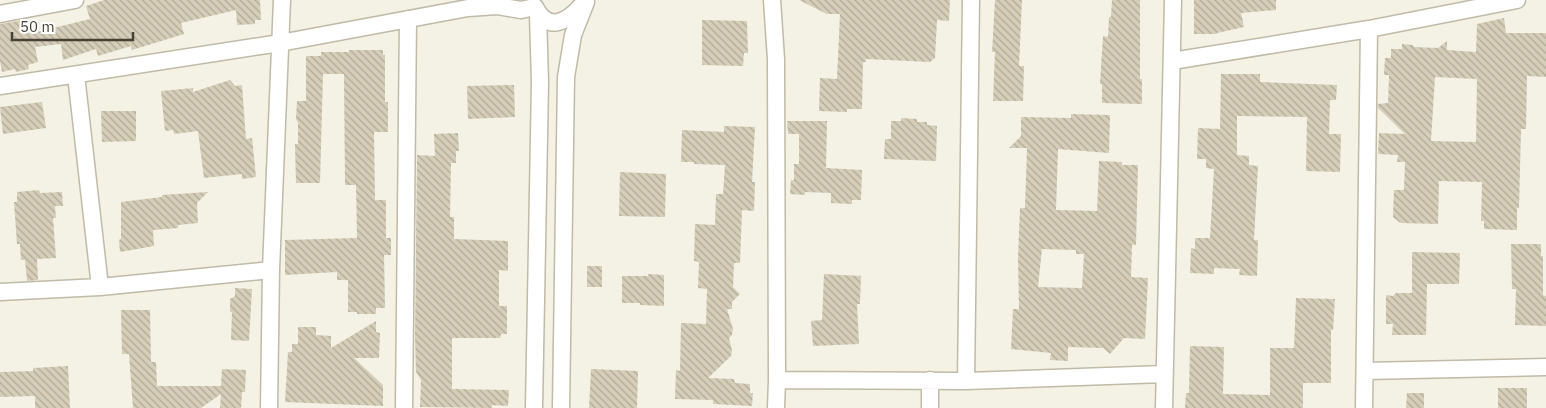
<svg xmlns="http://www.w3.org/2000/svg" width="1546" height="408" font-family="'IBM Plex Sans',sans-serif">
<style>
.building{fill:url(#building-back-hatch);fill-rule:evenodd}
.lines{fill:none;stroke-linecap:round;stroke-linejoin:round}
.minor-casing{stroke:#c0baa6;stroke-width:19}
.minor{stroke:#fff;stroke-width:16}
</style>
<defs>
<pattern id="building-back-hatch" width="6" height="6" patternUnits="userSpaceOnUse" patternTransform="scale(1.25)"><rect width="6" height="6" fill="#d6ceb9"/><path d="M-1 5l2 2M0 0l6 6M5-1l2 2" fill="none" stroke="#afa997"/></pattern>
</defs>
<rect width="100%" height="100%" fill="#f4f1e5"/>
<path class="building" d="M104 0H260L261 20H255V24L237 25 236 10 181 23 184 34 132 50 131 46 98 56 96 49 63 60 61 44 35 47 38 62 28 65 29 69 16 72 15 69 2 72 0 61V24L30 19 33 33 90 19 86 6Z
M799 0H950L949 21 937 20 935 58 930 62 866 59V62H863L862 109H847V112L819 111 820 78 837 79 840 14H827Z
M995 0H1022L1019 66H1024L1023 101H993L995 52H992Z
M1112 0H1140V79H1142V104L1102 103V84H1100L1103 36 1108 37 1109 17H1111Z
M1194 0H1276V10L1241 13 1244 27 1217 33V34H1194Z
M1504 18 1506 33H1546V77L1527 76 1526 129H1521L1519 208H1517V230L1484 229V221H1481L1482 182 1439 181 1438 224 1402 223 1399 222 1393 217 1394 190H1404L1405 162H1397L1398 155 1378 154 1379 133 1405 134 1378 108V104L1388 103 1389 75H1384L1385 58H1391V49H1402V44L1413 45 1414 47 1438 48 1447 41V50L1476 52 1477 24ZM1435 77 1477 79 1476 142 1431 141Z
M702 20 747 21 748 53H744L743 66 702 65Z
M349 50H383V55H385V102H388V132H374L375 200H386V238H391V255H384L385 308H376V314H357V312H348V280H337V272L285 275V240L357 238 356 185H345L344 74H323L320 183H296L295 144H298V123L296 119 297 101H306V56H321V52H349Z
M1221 74H1260V82L1337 85 1336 100H1330L1329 134H1341L1340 172 1306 171 1307 117 1237 116V155L1249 156V165L1258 166 1254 240H1258L1257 276 1239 275 1240 269 1214 268V274L1190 273 1191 248 1195 249V238H1210L1214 169 1206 168V159H1197L1198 128 1220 129Z
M230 80 235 86 242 85 246 139 252 138 256 177 242 179V174L204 178 198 131 174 134 173 130 165 131 161 91 193 88V92Z
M514 85 515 117 468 119 467 86Z
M42 102 46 128 3 134 0 107Z
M101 111H136V141L102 142Z
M1071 114 1110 115 1109 153 1058 149 1056 210 1097 211 1099 161 1122 162V165H1138L1136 245H1132L1131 277 1148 278 1145 339 1124 338 1110 354 1103 348 1068 347V361L1050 360 1051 353 1011 349 1013 309H1019L1018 258 1020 208H1025L1027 148H1009L1021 136V117L1071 118ZM1042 249 1076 250V254H1084L1082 288 1038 287Z
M901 118 917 119V122H927V125L937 126 936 161 884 159 885 139H891V121H901Z
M787 121H827L826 168 862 170 861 200H852V204L831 203V193L805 192V195L790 194 791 180H794V164H799V134H788Z
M724 126 755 127 752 182H755L754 211 742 210 740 263H734L733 287 740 294 732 302V309H727L733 329 732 335 729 338 732 350 731 356 708 378 734 379 735 383 750 384V393H753L752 406 713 404V400L675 399 676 370 680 371 681 323 706 324 707 289 698 288 699 262 694 261 695 224 715 225 716 194H723L725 165 694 164V162H681L682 130 724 132Z
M458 133 459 151H456V163H451L450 217H454V239L508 241V271L499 270V306H507V334H501L500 338H452V389L509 390 508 406 492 405V408L420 407 421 380 416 372 415 337 417 155 435 156 434 134Z
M620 172 666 174 665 217 619 216Z
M39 190 40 193 62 192 63 206H55L56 218H53L56 258 37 259 38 280 27 281 25 260H21L20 244H17L14 202H17V192Z
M208 192 197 203 198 223 178 225V228L153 230 154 246 120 252 119 240 121 239V202L162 197V195Z
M1511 244H1541V256H1543V295L1546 296V326L1515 325 1516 289H1512Z
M1412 252 1460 253 1459 284H1427L1426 335H1392L1393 324H1386V295L1393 296 1396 293H1412Z
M587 266H602V287H587Z
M648 274 664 275V306L640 305V303H622V276H648Z
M824 274 861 276 860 304H857L859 344 813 346 811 321 822 320Z
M235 288 252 289 249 341 231 340 232 312H230V299L235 296Z
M1296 298 1335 299 1333 330H1331V383H1303V408H1185L1186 393H1189L1190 346 1224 347 1223 394 1270 395V348H1294Z
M121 310H150L151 362H156L157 386H221L222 369 246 370 245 392H242L241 408H220L221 394 201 408H133L129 354H122Z
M376 321V332L380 333 379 358H354L383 385V406L285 402 288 352H292V344H298V327H316V335L331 336V348Z
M68 366 70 408H35V396L0 397V372L33 371V368Z
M591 369 638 371 637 408H589Z
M1498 388H1527V408H1498Z
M1407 393H1424V408H1406Z"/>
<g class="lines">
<defs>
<path id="minor" d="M772 0 776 59 777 380 776 408
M535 7C548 33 567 22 582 5
M0 14 75 0
M1172 61 1369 29 1517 0
M76 75 100 287
M0 86 280 43 468 8 497 6 521 10 535 7
M0 292 100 287 271 270
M1365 371 1546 367
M777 380 966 381 1164 374
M966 381 971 0
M269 408 271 270 282 0
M404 408 408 19
M534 408 540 82 538 14
M561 408 566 77 573 35 586 2
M930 408V380
M1164 408 1173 0
M1364 408 1369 29"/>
</defs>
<use href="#minor" class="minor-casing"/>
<use href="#minor" class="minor"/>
</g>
<path d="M12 32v8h121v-8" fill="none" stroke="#474134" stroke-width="2.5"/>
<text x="20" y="32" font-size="15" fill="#474134" stroke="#ffffff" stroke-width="4" paint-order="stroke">50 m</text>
</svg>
